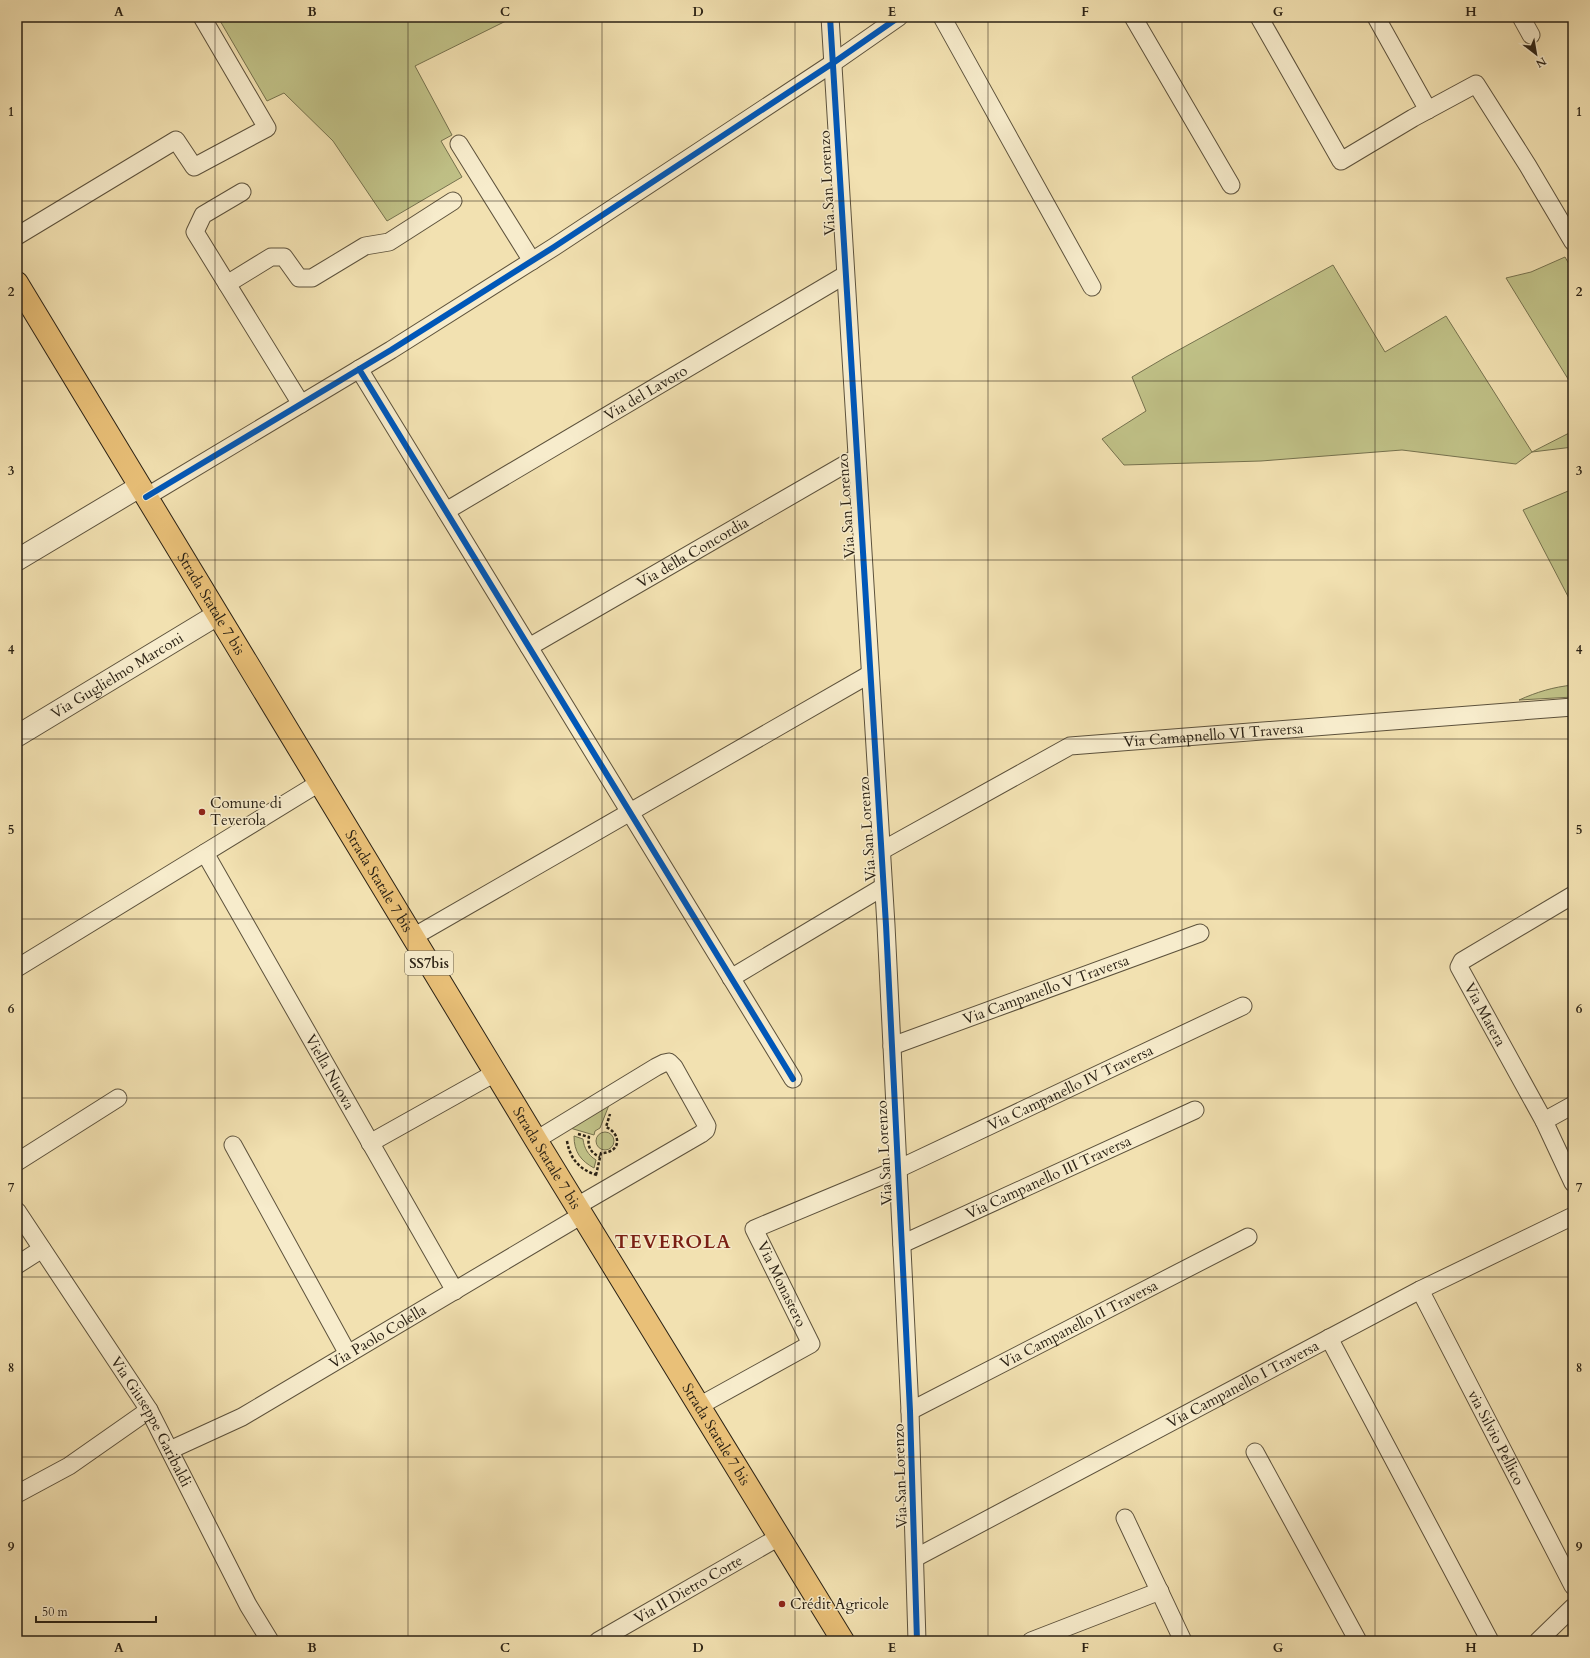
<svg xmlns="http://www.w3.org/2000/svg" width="1590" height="1658" font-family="Cardo,serif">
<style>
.green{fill:#c0c187;stroke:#76724e}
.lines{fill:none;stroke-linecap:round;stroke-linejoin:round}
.minor-casing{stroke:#5d523c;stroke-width:19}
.tertiary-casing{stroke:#5d523c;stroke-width:23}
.primary-casing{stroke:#2b2215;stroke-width:24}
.path{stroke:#2b2215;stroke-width:2.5;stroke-dasharray:3 2;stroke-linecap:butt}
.minor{stroke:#f7eccc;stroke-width:17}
.tertiary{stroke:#f7eccc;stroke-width:21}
.primary{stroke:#e9c078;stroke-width:22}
.cycleway-casing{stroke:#f7eccc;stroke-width:8}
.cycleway{stroke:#0057b8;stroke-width:6}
.grid{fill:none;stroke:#2b2215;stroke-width:1;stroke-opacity:0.55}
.poi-dot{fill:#8f2418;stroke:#f7eccc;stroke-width:1.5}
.labels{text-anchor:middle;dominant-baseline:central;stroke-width:3;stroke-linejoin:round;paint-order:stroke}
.shield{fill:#f7eccc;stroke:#685f4c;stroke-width:1}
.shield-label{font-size:14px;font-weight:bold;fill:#2b2215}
.street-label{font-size:15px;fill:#2b2215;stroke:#f7eccc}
.poi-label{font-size:15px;fill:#2b2215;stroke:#f7eccc;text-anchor:start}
.district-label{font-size:19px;font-weight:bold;letter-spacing:1px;fill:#7a1f14;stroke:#f7eccc}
.neatline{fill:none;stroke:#2b2215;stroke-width:1.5}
.grid-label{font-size:13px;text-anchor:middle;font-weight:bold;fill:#2b2215}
</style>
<rect width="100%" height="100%" fill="#f2e1b1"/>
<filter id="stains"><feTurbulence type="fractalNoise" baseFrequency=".005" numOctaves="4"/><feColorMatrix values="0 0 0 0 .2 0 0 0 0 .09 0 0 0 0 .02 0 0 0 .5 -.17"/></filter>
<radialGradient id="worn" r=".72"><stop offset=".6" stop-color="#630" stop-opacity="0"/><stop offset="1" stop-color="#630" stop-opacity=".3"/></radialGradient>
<path class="green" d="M223 17H514L415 66 452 135 441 141 462 177 387 221 333 141 284 93 267 101 219 19Z
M1565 257 1573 271V387L1506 278 1531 272Z
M1333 265 1385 352 1446 316 1532 452 1573 431V447L1532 452 1516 464 1402 450 1261 461 1124 465 1102 439 1146 411 1132 377 1166 357Z
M1573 489V606L1523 510Z
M1573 685V697L1519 700C1537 692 1553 687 1573 685Z
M609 1105 600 1128 595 1131 594 1135 570 1128Z
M596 1141a9 9 0 1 1 18 0a9 9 0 1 1-18 0Z
M574 1136 583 1139C584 1148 588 1155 596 1160L594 1168C581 1161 574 1152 574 1136Z"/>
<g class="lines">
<defs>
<g id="minor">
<path d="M830 17 886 925 910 1411 917 1641"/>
<path d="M942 17 1092 287"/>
<path d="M1133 17 1231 185"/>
<path d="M1259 17 1341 161 1413 118 1476 84 1528 166 1573 242"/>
<path d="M1376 17 1428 110"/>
<path d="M1521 17 1531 35"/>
<path d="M459 144 532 261"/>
<path d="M242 192 203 215 195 232 301 404"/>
<path d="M17 236 176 140 194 167 267 128 202 17"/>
<path d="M227 284 271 257H284L299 278H312L365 246 389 242 453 201"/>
<path d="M359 369 793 1079"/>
<path d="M146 497 391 350 554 247 833 63 899 17"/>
<path id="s1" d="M446 511 845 275"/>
<path id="s2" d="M529 647 856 458"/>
<path id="s3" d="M881 851 1070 746 1573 707"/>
<path id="s4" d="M205 853 455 1291"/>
<path id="s5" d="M1573 895 1462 961 1459 967 1544 1121 1573 1183"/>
<path d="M413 937 870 674"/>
<path d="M17 968 319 783"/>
<path d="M731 978 883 887"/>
<path id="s6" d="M892 1046 1200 933"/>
<path d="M1544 1121 1573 1105"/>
<path d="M536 1140 656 1067 664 1063 669 1062 674 1067 707 1126 706 1130 701 1134 577 1206"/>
<path d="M370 1143 495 1073"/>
<path d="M233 1145 348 1354"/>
<path d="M17 1162 118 1098"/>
<path id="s7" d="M17 1211 149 1410 248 1605 270 1641"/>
<path id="s8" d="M902 1244 1195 1110"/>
<path d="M17 1265 42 1249"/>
<path id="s9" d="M1420 1290 1573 1586"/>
<path d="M1329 1338 1490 1641"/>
<path id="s10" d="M699 1406 811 1344 754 1229 898 1169 1243 1006"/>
<path id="s11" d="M910 1411 1248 1237"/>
<path id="s12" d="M170 1450 242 1417 582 1215"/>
<path d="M1255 1452 1358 1641"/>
<path d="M17 1494 69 1466 149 1410"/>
<path d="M1125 1518 1183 1641"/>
<path id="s13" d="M915 1558 1420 1290 1573 1216"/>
<path id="s14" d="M598 1641 779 1537"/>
<path d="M1031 1641 1160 1591"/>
<path d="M1538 1641 1573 1607"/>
</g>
<g id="tertiary">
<path d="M17 560 139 487"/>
<path id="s15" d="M17 736 217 615"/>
</g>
<g id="primary">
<path id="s16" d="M17 283 536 1140 843 1641"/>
</g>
</defs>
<use href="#minor" class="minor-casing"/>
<use href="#tertiary" class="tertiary-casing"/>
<use href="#primary" class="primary-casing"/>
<path class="path" d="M578 1134 589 1137C587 1147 591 1153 600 1157
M567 1141C570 1159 580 1170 597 1175
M596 1175 601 1153C621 1153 622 1134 606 1127L610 1114"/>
<use href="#minor" class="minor"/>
<use href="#tertiary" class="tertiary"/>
<use href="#primary" class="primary"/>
<defs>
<path id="cycleway" d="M830 17 886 925 910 1411 917 1641
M359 369 793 1079
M146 497 391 350 554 247 833 63 899 17"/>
</defs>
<use href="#cycleway" class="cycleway-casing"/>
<use href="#cycleway" class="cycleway"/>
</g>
<path class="grid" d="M215 17V1641M408 17V1641M602 17V1641M795 17V1641M988 17V1641M1182 17V1641M1375 17V1641M17 201H1573M17 381H1573M17 560H1573M17 739H1573M17 919H1573M17 1098H1573M17 1277H1573M17 1457H1573"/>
<g class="poi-dot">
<circle cx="202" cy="812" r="4"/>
<circle cx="782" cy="1604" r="4"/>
</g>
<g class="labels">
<rect class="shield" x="405" y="951" width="48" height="24" rx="3"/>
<g class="shield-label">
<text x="429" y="963">SS7bis</text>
</g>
<g class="street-label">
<text transform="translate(827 183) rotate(-93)">Via San Lorenzo</text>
<text stroke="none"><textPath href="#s1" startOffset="232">Via del Lavoro</textPath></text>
<text transform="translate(846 506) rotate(-94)">Via San Lorenzo</text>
<text stroke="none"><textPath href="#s2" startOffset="189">Via della Concordia</textPath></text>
<text stroke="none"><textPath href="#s16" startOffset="375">Strada Statale 7 bis</textPath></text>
<text stroke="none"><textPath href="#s15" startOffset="117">Via Guglielmo Marconi</textPath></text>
<text stroke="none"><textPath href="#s3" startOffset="360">Via Camapnello VI Traversa</textPath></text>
<text transform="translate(867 829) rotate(-94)">Via San Lorenzo</text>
<text stroke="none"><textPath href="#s16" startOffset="699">Strada Statale 7 bis</textPath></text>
<text stroke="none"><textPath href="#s6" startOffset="164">Via Campanello V Traversa</textPath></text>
<text stroke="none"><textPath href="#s5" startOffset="190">Via Matera</textPath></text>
<text stroke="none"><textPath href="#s4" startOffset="252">Viella Nuova</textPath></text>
<text stroke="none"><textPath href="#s10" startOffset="603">Via Campanello IV Traversa</textPath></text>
<text transform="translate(884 1153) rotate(-93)">Via San Lorenzo</text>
<text stroke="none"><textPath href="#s16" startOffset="1023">Strada Statale 7 bis</textPath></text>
<text stroke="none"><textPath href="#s8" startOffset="161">Via Campanello III Traversa</textPath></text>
<text transform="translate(782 1284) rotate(64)">Via Monastero</text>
<text stroke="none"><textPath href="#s11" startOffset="190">Via Campanello II Traversa</textPath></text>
<text stroke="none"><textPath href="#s12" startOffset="237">Via Paolo Colella</textPath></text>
<text stroke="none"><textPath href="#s13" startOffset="371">Via Campanello I Traversa</textPath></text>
<text stroke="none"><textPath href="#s7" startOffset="250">Via Giuseppe Garibaldi</textPath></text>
<text stroke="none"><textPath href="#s16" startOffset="1347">Strada Statale 7 bis</textPath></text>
<text stroke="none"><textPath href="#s9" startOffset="166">via Silvio Pellico</textPath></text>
<text transform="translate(900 1476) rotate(-92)">Via San Lorenzo</text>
<text stroke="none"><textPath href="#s14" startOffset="104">Via II Dietro Corte</textPath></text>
</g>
<g class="poi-label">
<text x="210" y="803">Comune di<tspan x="210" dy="17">Teverola</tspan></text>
<text x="790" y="1604">Crédit Agricole</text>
</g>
<g class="district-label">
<text x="673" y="1242">TEVEROLA</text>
</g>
</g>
<rect width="1590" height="1658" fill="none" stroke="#f2e1b1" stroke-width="44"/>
<g transform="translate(1536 54) rotate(149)" stroke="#f7eccc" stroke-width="3" paint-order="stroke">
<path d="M0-3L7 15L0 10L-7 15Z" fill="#2b2215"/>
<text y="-6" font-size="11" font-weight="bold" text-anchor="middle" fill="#2b2215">N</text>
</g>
<path d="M36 1616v6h120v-6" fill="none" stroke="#2b2215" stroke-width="2"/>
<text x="42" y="1616" font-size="12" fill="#2b2215" stroke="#f7eccc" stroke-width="3" paint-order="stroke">50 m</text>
<rect x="22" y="22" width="1546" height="1614" class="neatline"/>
<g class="grid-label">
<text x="119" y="16">A</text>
<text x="312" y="16">B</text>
<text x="505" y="16">C</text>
<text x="698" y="16">D</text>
<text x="892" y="16">E</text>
<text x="1085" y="16">F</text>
<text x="1278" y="16">G</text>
<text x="1471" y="16">H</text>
<text x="11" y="116">1</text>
<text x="1579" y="116">1</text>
<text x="11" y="296">2</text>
<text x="1579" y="296">2</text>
<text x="11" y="475">3</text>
<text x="1579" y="475">3</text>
<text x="11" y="654">4</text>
<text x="1579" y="654">4</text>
<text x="11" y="834">5</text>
<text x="1579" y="834">5</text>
<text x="11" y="1013">6</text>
<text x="1579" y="1013">6</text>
<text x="11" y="1192">7</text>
<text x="1579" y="1192">7</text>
<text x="11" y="1372">8</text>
<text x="1579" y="1372">8</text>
<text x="11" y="1551">9</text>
<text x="1579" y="1551">9</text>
<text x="119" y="1652">A</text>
<text x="312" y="1652">B</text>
<text x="505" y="1652">C</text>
<text x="698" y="1652">D</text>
<text x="892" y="1652">E</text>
<text x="1085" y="1652">F</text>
<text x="1278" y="1652">G</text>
<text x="1471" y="1652">H</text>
</g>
<rect width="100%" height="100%" filter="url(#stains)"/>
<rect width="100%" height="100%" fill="url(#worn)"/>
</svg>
